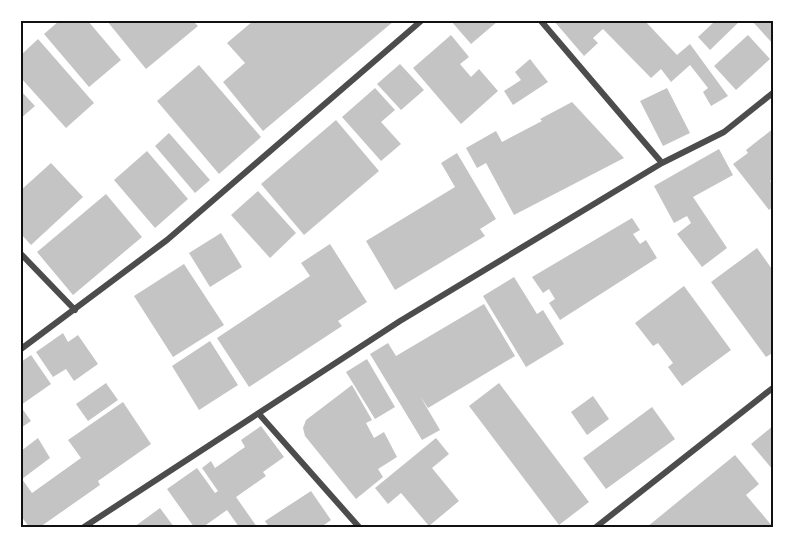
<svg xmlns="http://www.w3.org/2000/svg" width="795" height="548" font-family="'Fira Sans',sans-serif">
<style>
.building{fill:#c4c4c4}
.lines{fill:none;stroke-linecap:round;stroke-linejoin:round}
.minor{stroke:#4c4c4c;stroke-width:6}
.neatline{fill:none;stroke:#111;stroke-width:2}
</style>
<rect width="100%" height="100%" fill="#fff"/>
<path class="building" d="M59 21H88L121 60 89 87 44 34Z
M107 21H193L198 26 146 69Z
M253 21H394L263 131 223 82 245 63 227 43Z
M451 21H498L471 44Z
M554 21H645L677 55 690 44 728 96 711 106 703 92 708 88 690 65 671 82 661 69 651 78 603 29 593 38 598 43 584 56Z
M715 21H740L710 50 698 37Z
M752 21H774V45Z
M451 35 469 57 460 64 471 77 479 69 498 91 461 124 413 68Z
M748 35 770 59 736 90 714 66Z
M38 39 94 103 66 128 21 78V55Z
M530 59 548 82 513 105 504 91 521 80 515 72Z
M400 64 424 90 401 110 377 84Z
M199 65 261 137 219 174 157 101Z
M375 88 395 110 381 122 401 144 381 161 342 117Z
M667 88 690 133 663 146 640 101Z
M21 91 35 106 21 118Z
M572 102 624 158 514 215 486 163 477 168 466 148 496 131 502 142 542 121 540 119Z
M336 120 379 171 304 235 261 184Z
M774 128V177L770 181 774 186V206L769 210 733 164 748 153 746 150Z
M169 133 210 180 195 193 155 146Z
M719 149 733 175 693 197 727 248 702 267 677 234 691 223 687 216 674 223 654 186Z
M147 151 188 199 155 228 114 180Z
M457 153 496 219 480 229 485 236 395 290 366 241 455 187 441 163Z
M51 163 83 197 31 245 21 234V190Z
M258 191 296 233 270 258 231 215Z
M106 194 142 237 73 295 37 252Z
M632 218 640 230 633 234 640 244 646 240 657 258 560 320 549 303 555 299 549 289 543 293 532 277Z
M221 233 242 267 210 287 189 253Z
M330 244 367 302 338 321 342 326 249 387 217 338 310 276 301 263Z
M757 248 774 272V352L766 357 711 282Z
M184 264 224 325 173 357 134 296Z
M514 277 537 314 543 310 564 344 526 367 483 296Z
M684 286 731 350 682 386 668 367 673 363 658 343 653 346 635 323Z
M484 304 515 356 428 408 420 396 440 430 422 440 370 354 388 343 396 356Z
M63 333 68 342 78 335 98 364 74 381 66 369 53 377 36 352Z
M210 341 238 385 199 410 172 366Z
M31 355 51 384 21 405V362Z
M367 359 395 407 375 419 346 372Z
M106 383 118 400 88 421 76 404Z
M499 383 589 502 559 525 469 406Z
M352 385 372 420 366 423 374 438 384 432 397 457 378 469 383 477 356 499 305 436 303 428 306 420Z
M593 396 609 419 587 435 571 412Z
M123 402 151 444 98 481 100 485 40 527H29L21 516V451L38 438 50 458 22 479 32 493 81 458 68 440Z
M21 407 31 421 21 428Z
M652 407 675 439 606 489 583 458Z
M774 425V471L751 444Z
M261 426 284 457 263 472 266 476 236 497 257 527H239L227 510 203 527H194L167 489 197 468 215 493 218 491 202 468 211 461 215 468 245 447 241 440Z
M436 438 449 454 432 468 459 501 429 526 401 493 388 504 375 488Z
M735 455 759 484 746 495 773 527H647Z
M311 491 331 520 321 527H269L265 521Z
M160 508 174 527H134Z"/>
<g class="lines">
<path class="minor" d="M541 21 662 163
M21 254 75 310
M21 349 167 240 421 21
M259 414 359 527
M84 527 400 321 662 163 724 132 774 92
M596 527 774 387"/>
</g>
<rect width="795" height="548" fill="none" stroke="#ffffff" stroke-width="45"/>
<rect x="22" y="22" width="750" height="504" class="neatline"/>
</svg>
